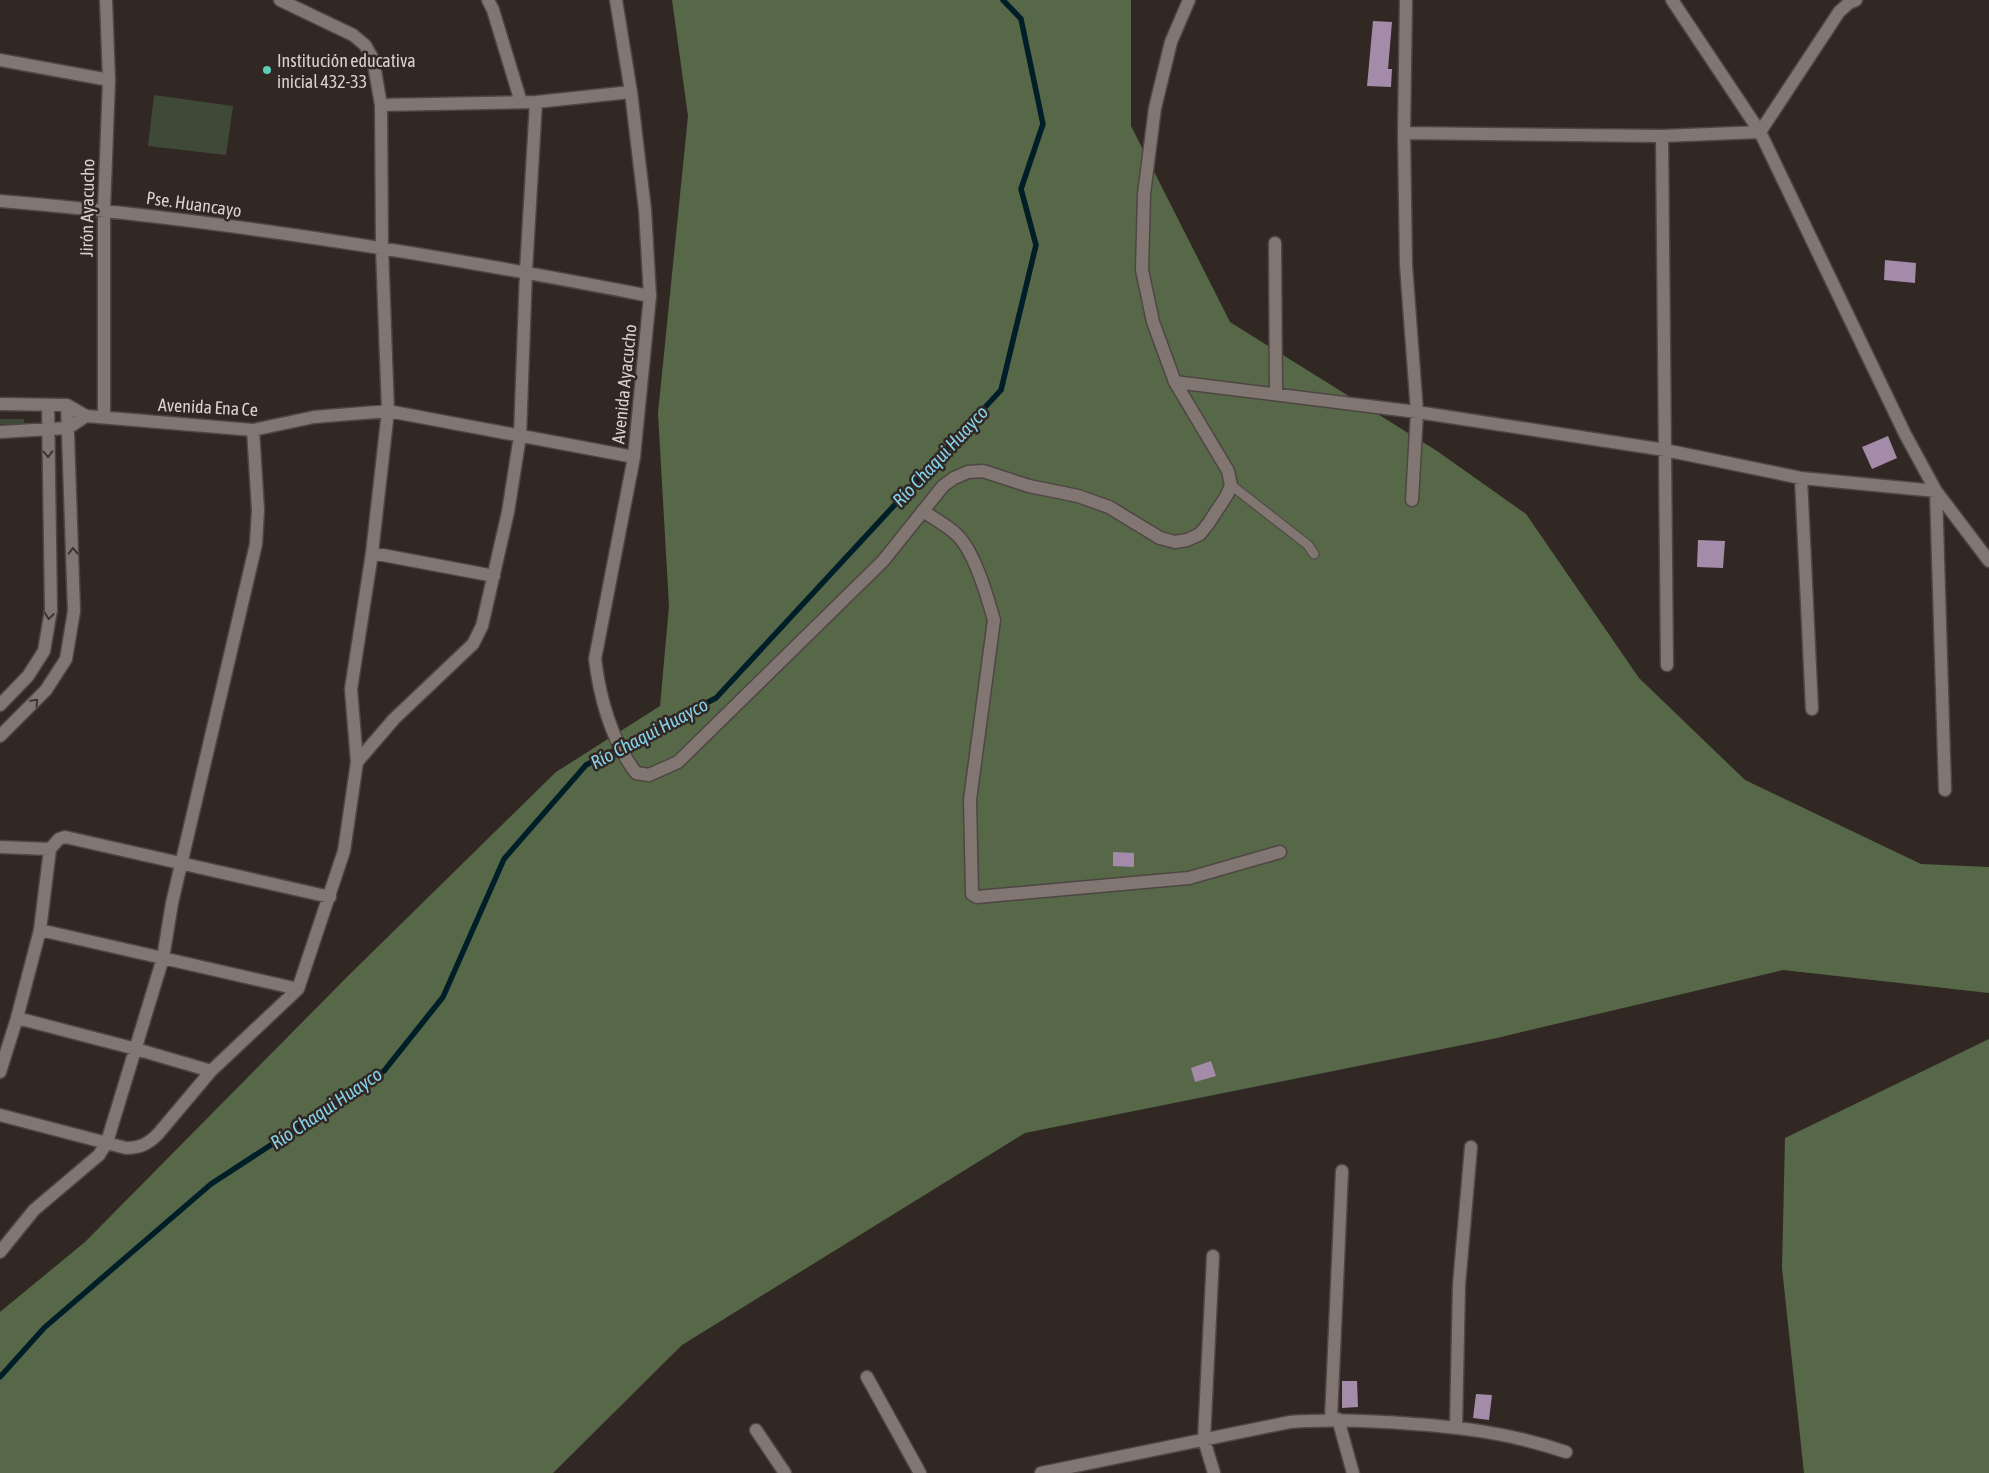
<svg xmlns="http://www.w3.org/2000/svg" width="1989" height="1473" font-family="'Asap Condensed',sans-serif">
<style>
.green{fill:#3f4937}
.forest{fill:#576849}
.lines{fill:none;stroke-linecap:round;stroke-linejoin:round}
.stream{stroke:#001e28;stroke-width:5.5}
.building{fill:#a48ba9}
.service-casing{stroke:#4e4643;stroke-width:11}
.minor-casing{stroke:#4e4643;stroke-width:15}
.tertiary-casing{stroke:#4e4643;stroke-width:15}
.service{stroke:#817671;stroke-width:9}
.minor{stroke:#817671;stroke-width:12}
.tertiary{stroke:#817671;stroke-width:12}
.oneway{stroke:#3d3430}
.poi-dot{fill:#5dceb9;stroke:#312824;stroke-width:2}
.labels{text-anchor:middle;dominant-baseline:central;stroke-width:5;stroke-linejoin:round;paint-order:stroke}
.poi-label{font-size:18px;fill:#d8d1cf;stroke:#312824;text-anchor:start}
.street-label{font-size:18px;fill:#d8d1cf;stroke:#312824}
.water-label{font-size:19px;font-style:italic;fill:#86d1ea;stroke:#312824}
</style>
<rect width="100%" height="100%" fill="#312824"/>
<path class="green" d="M154 95 233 106 226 155 148 146Z
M0 419H24V424H0Z"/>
<path class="forest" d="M672 0H1131V126L1230 322 1437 451 1526 514 1639 678 1745 780 1921 864 1989 867V993L1783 970 1497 1038 1025 1133 682 1345 553 1473H0V1312L85 1242 348 976 556 772 660 706 669 606 658 413 688 116Z
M1989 1039V1473H1804L1782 1268 1785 1138Z"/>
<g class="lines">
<path class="stream" d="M0 1377 44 1328 211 1184 384 1071 443 997 504 859 586 765 716 698 1001 390 1036 245 1021 189 1043 124 1021 19 1003 0"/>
</g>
<path class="building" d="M1373 21 1392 22 1388 69H1392L1391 87 1367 86Z
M1885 260 1916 263 1915 283 1884 280Z
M1888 436 1897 458 1872 469 1862 447Z
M1698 540 1725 541 1723 568 1697 567Z
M1113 852 1134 853V867L1113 866Z
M1211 1061 1216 1076 1195 1082 1191 1068Z
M1342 1381H1357L1358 1407 1342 1408Z
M1476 1394 1492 1395 1489 1420 1473 1418Z"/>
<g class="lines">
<defs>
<path id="service" d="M1231 485 1308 545 1314 554"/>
<path id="minor" d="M280 0 353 35 365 45 373 59 381 105 382 248 388 411 372 553 351 689 357 762
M488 0 493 10 521 102
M1406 0 1404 133 1406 265 1417 412 1412 500
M1672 0 1760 132 1905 434 1936 491 1989 561
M0 60 109 80
M381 105 536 102 631 92
M1404 133 1662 136 1760 132 1839 12 1849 3 1856 0
M1662 136 1667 665
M0 201C218 219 435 254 650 296
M1275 243 1276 394
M1175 382 1417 412 1665 450 1801 478 1936 491 1945 790
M0 404 67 405 86 416 253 430 314 417 388 411 634 457
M104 417V210L109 80 106 0
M0 432 68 428 86 416
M1801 478 1812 709
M923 511C933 518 945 524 955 533 974 549 987 596 994 620L970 800 972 894 977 897 1189 878 1280 852
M372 553 494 576
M0 705 28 676 44 651 51 610 48 405
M0 736 46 690 66 659 74 611 67 405
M0 847 50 849 59 839 65 837 330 897
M40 930 298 989
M17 1018 136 1049 211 1071
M0 1072 17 1018 40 930 50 849
M0 1115 126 1148C140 1148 148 1144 158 1134L211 1071 298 989 344 851 357 762 394 719 473 644 482 626 508 512 520 436 526 271 536 102
M0 1252 34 1210 99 1155 107 1142 163 958 172 903 256 544 258 510 253 430
M1213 1256 1204 1440 1214 1473
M867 1377 920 1473
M1331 1419 1342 1171
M1338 1419 1353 1473
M1456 1427 1459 1285 1471 1147
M756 1430 785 1473
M1041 1473 1290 1422C1328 1419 1364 1421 1401 1423 1460 1427 1511 1433 1566 1452"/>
<path id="tertiary" d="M616 0 631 92 645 210 650 296 634 457 595 659C600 699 612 741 636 773L649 775 678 762 883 561 943 486 954 478 968 472 983 471 1029 486 1078 496 1109 507 1160 538 1175 542 1187 540 1200 534 1208 524 1227 495 1231 485 1228 471 1175 382 1153 322 1142 270 1144 194 1155 108 1171 42 1189 0"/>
</defs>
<use href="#service" class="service-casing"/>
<use href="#minor" class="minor-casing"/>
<use href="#tertiary" class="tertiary-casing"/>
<use href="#service" class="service"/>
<use href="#minor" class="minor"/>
<use href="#tertiary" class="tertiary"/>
</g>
<defs><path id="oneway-chevron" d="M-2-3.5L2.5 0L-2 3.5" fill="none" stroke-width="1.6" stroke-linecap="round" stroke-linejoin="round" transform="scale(1.25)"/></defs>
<g class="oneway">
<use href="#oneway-chevron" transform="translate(48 454) rotate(89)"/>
<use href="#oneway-chevron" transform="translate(73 551) rotate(-91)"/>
<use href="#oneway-chevron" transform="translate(49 616) rotate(98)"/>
<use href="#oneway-chevron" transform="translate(35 702) rotate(-47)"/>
</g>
<circle class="poi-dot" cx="267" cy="70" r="5"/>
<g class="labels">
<g class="poi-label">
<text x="277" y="60">Institución educativa<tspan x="277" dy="21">inicial 432-33</tspan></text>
</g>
<g class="street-label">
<text transform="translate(194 204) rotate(8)">Pse. Huancayo</text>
<text transform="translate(87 208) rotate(-89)">Jirón Ayacucho</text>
<text transform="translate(624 384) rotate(-84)">Avenida Ayacucho</text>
<text transform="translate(208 407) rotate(3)">Avenida Ena Ce</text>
</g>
<g class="water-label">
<text transform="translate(940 456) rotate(-47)">Río Chaqui Huayco</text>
<text transform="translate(649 733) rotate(-28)">Río Chaqui Huayco</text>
<text transform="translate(326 1108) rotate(-34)">Río Chaqui Huayco</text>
</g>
</g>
</svg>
